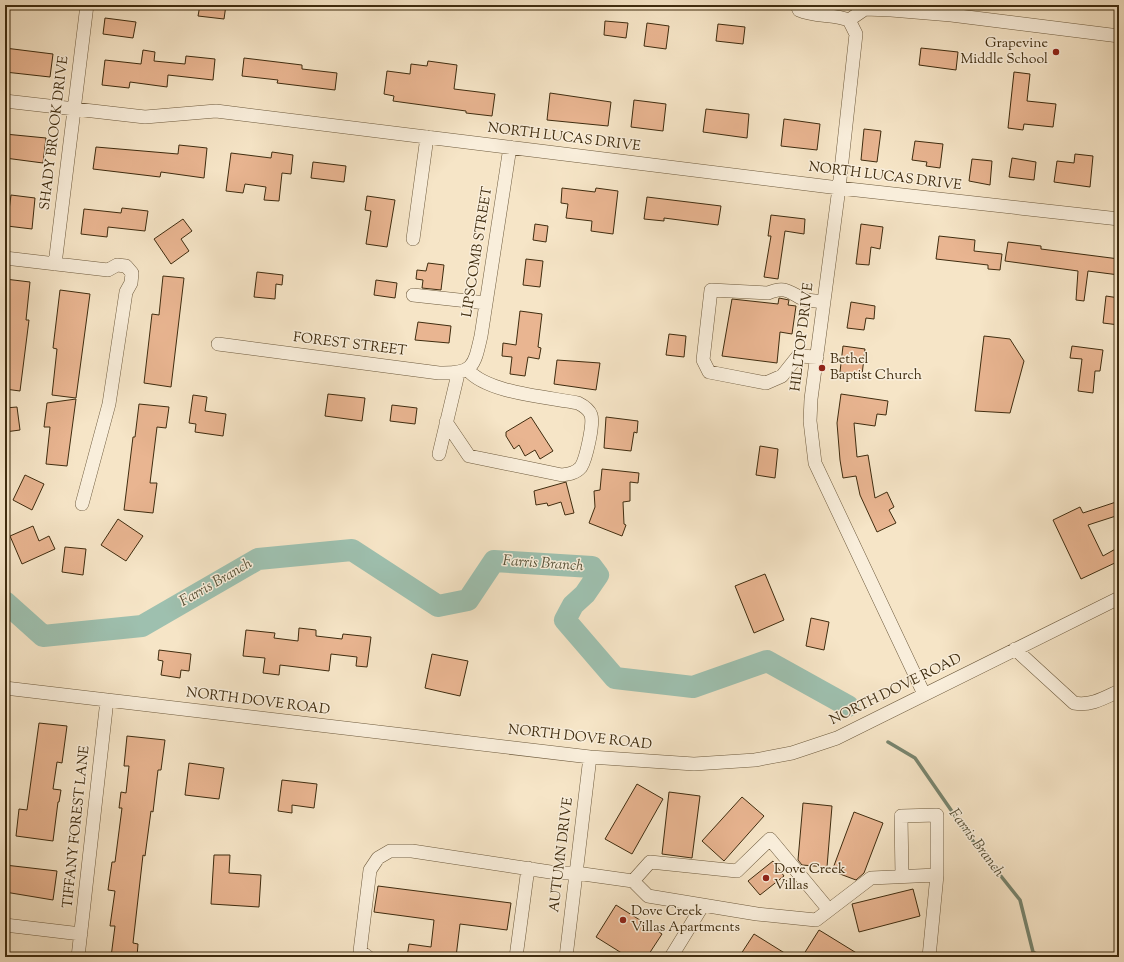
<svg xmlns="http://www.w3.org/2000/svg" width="1124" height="962" font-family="'Sorts Mill Goudy',serif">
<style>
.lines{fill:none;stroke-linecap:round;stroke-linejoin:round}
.stream{stroke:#78856f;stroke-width:3.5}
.river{stroke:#9ec0af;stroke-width:22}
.building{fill:#e9b591;stroke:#3f2c0f}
.minor-casing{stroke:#6d5a3d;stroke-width:14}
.minor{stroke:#f9eedb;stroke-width:13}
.poi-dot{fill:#8f2418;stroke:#f9eedb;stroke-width:1.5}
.labels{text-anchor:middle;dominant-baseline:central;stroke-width:3;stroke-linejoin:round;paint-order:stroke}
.poi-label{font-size:14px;fill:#3f2c0f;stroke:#f9eedb;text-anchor:start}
.street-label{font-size:14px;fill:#3f2c0f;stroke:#f9eedb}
.water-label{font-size:15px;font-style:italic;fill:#575137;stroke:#f9eedb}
</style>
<rect width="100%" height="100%" fill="#f6e5c7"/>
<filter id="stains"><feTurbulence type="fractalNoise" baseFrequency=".005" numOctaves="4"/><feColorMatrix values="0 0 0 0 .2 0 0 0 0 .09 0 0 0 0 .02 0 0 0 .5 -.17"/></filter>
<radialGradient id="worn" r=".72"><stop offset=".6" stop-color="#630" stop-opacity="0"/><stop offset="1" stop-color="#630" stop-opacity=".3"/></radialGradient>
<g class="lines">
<path class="stream" d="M888 742 915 758 969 836 1020 900 1033 952 1042 957"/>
<path class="river" d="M5 602 43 636 142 626 258 559 352 550 438 606 468 600 494 561 592 567 598 575 585 594 573 605 565 620 615 678 693 687 767 661 848 706"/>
</g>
<path class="building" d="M200 5H226L224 19 198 16Z
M105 18 136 22 133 38 103 34Z
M605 21 628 23 626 38 604 35Z
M647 23 669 26 666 49 644 46Z
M718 24 745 27 743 44 716 41Z
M5 48 53 54 50 77 5 72Z
M921 48 958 52 956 70 919 65Z
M143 50 155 52 154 61 185 64 186 56 215 59 213 80 168 75 167 87 130 82 129 88 102 85 105 60 141 64Z
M244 58 302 65V69L337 73 335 90 277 83 278 80 242 76Z
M428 61 457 65 454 89 495 94 492 116 466 113V111L393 101 394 96 384 94 387 71 410 74 411 64 427 66Z
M1014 72 1030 74 1027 101 1056 104 1053 127 1024 124 1023 130 1008 128Z
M550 93 611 102 608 126 547 120Z
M634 100 666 104 663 131 631 127Z
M706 109 749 114 747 138 703 132Z
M784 119 820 124 817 150 781 146Z
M864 129 881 131 877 162 861 160Z
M5 134 46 138 43 163 5 158Z
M915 141 943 144 940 168 926 166 927 162 912 160Z
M179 145 207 148 204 178 161 172 160 177 93 169 96 147 178 154Z
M272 152 293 155 291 174 282 173 279 201 264 200 266 187 245 184 243 193 226 191 231 153 271 158Z
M1075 154 1093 156 1090 187 1054 182 1057 161 1074 163Z
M1012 158 1036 162 1034 180 1009 177Z
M972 159 992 161 990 185 969 181Z
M313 162 346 166 344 182 311 178Z
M562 188 595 192 596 188 618 191 613 234 591 231 592 221 566 218 568 204 561 203Z
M11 195 35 198 32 229 7 226Z
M367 196 395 200 387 247 366 244 371 211 365 210Z
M647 197 721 206 718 225 664 218V221L644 219Z
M122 208 148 211 145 231 108 227 107 237 81 234 84 209 121 213Z
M771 215 805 219 804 234 785 231 778 279 764 277 771 236H768Z
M183 219 192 231 181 239 189 251 171 264 154 239Z
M535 224 548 226 546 242 533 240Z
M861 224 883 227 880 249 871 247 869 265 856 264Z
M939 236 975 240 974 251 1002 254 1000 270 988 269V265L936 259Z
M1008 242 1041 246V249L1119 259V275L1088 271 1084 301 1076 300 1078 271 1005 261Z
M526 259 543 261 540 287 523 285Z
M428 263 444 265 441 290 422 288 423 280 416 279 417 270 426 271Z
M257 272 283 275 282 285 276 284 275 299 254 297Z
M163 276 184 278 171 387 144 383 152 314 159 315Z
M5 279 30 282 26 320H29L20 391 5 389 7 331H5Z
M376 280 397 283 395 298 374 295Z
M60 290 90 294 76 398 52 395 57 349 53 348Z
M1106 296 1119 298V325L1103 323Z
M779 298 789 300 788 305 796 306 792 334 780 332 777 363 722 356 732 299 778 304Z
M851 302 875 306 874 319 866 318 864 330 847 328Z
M520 311 542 314 538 347 541 348 539 359 528 357 525 376 510 374 512 357 502 356 503 343 516 345Z
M418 322 451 326 449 343 415 340Z
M669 334 686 336 684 357 666 355Z
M984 336 1010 339 1024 361 1010 413 975 411Z
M843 346 865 349 862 375 840 372Z
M1072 346 1103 350 1100 371H1095L1093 393 1078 391 1082 359 1070 358Z
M557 360 600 363 596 390 554 384Z
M328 394 365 398 362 421 325 416Z
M841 394 888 401 886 415 877 414 875 426 854 423 857 457 868 455 875 498 887 492 894 507 889 510 896 523 877 532 860 495 856 476 843 478 840 460 837 423Z
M193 395 207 397 205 411 226 414 223 436 195 432 196 424 189 423Z
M76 399 67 466 46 464 50 427H44L47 403Z
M139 404 169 407 166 428 157 427 150 483H157L153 513 124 510 133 437H135Z
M392 405 417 408 415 424 390 421Z
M17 407 20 430 5 432V408Z
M531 417 553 451 540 459 535 450 525 456 519 445 514 449 506 436V432Z
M606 417 638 421 637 433 634 432 631 451 604 448Z
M760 446 778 449 775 478 756 475Z
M602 469 639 473 638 483 630 482V501L623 502 624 524 626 525 622 536 589 523 595 507 594 491 600 490Z
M25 475 44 484 32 510 13 500Z
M566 482 574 513 565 515 561 502 548 506 547 503 536 505 534 491Z
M1119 501V515L1088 525 1103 556 1119 547V561L1081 579 1053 520 1080 507 1083 513Z
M118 519 143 536 126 561 101 545Z
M33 526 39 541 49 536 55 549 22 564 10 536Z
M65 547 86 549 83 575 62 572Z
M765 574 784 620 754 633 735 586Z
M811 618 829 622 824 650 806 646Z
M299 628 316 630V636L342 639 343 634 371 637 367 667 356 666 357 657 331 654 329 671 280 665 279 675 263 673 265 658 243 656 246 630 275 633 274 638 298 641Z
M159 650 191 654 189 671 181 670 180 678 161 675 163 661 158 660Z
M432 654 468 661 460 696 425 688Z
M39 723 67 726 62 763 57 762 53 789 61 790 59 802H58L53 841 16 836 19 809 27 810Z
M127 736 165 740 161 770H158L153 812 151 811 145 856 143 855 133 943 138 944 137 957H111L115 926H110L115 891 108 890 112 862H115L122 808H119L121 792 126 793 129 766H124Z
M189 763 224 768 219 799 185 795Z
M282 780 317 784 314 808 292 805V813L278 811Z
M637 784 663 799 632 854 605 839Z
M669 792 700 796 692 858 662 854Z
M742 797 764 816 724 861 702 841Z
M803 803 832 806 827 867 802 865 798 860Z
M854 812 883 823 864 873 856 880 832 871Z
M214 855H230L229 873 261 875 259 907 211 904Z
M773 861 784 876 760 895 748 881Z
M5 865 57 871 53 900 5 892Z
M378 886 511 903 507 930 460 924 456 957H407L409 944 431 947 434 920 374 912Z
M913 889 920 916 859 932 852 904Z
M616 905 662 934 647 957H628L596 937Z
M819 930 824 933 863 957H802Z
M754 934 791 957H739Z"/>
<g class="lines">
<defs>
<path id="minor" d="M797 5 799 10C815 17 833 14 849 20L856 34 839 188 811 399 810 421 815 463 924 694
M849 20 865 9 891 10 951 15 1119 36
M5 101 145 117 216 111 839 188 1119 219
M413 239 427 137
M5 258 108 270 117 265 126 266 132 273 131 283 126 292 109 404 82 504
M55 264 87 5
M413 295 486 303
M218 344 439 373C473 374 474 367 481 336L510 147
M817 357 798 356 782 376 766 383 709 372 703 360 711 290 768 293C784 286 788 291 801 298 807 301 817 301 824 302
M446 422 469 456 562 475C569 474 576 473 581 467 586 459 594 424 591 415 589 409 584 406 578 403 548 397 487 393 468 370
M439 454 458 374
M1015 649 1074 703C1091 706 1104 698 1119 691
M5 688 590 757 694 764 755 760 792 753 837 738 1119 598
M902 876 901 816 937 815V875
M633 881 650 862 737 871 770 839 829 910
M5 925 81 934
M78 957 107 700
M368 957 360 951 370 870 378 858 390 851H412L557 873H576L633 881 648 896 757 914 816 920 871 878 937 875 929 957
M516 957 528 868
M566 957 590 757
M671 957 703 905"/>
</defs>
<use href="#minor" class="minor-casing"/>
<use href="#minor" class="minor"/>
</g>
<g class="poi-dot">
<circle cx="1056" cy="52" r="4"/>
<circle cx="822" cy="368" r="4"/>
<circle cx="766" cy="878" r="4"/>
<circle cx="623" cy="920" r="4"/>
</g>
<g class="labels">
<g class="poi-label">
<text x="1048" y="44" text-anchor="end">Grapevine<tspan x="1048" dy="16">Middle School</tspan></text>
<text x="830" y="360">Bethel<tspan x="830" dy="16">Baptist Church</tspan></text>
<text x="774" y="870">Dove Creek<tspan x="774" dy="16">Villas</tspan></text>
<text x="631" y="912">Dove Creek<tspan x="631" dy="16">Villas Apartments</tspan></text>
</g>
<g class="street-label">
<text transform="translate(55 133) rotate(-83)">SHADY BROOK DRIVE</text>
<text transform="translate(564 138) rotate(7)">NORTH LUCAS DRIVE</text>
<text transform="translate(885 177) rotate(7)">NORTH LUCAS DRIVE</text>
<text transform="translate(478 252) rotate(-81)">LIPSCOMB STREET</text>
<text transform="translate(803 337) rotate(-83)">HILLTOP DRIVE</text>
<text transform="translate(350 345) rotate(7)">FOREST STREET</text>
<text transform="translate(896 690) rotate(-26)">NORTH DOVE ROAD</text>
<text transform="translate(258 702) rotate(7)">NORTH DOVE ROAD</text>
<text transform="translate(580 738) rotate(6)">NORTH DOVE ROAD</text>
<text transform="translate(77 827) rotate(-84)">TIFFANY FOREST LANE</text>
<text transform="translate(562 855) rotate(-83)">AUTUMN DRIVE</text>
</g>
<g class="water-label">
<text transform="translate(543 564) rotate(4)">Farris Branch</text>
<text transform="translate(216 583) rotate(-30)">Farris Branch</text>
<text transform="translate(976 843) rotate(53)">Farris Branch</text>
</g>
</g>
<rect width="1124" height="962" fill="none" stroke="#f6e5c7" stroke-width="20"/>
<rect x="6" y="6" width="1112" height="950" fill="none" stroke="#3f2c0f" stroke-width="2"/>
<rect x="10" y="10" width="1104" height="942" fill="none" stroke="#3f2c0f"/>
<rect width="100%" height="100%" filter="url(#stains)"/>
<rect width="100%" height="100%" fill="url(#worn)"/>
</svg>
